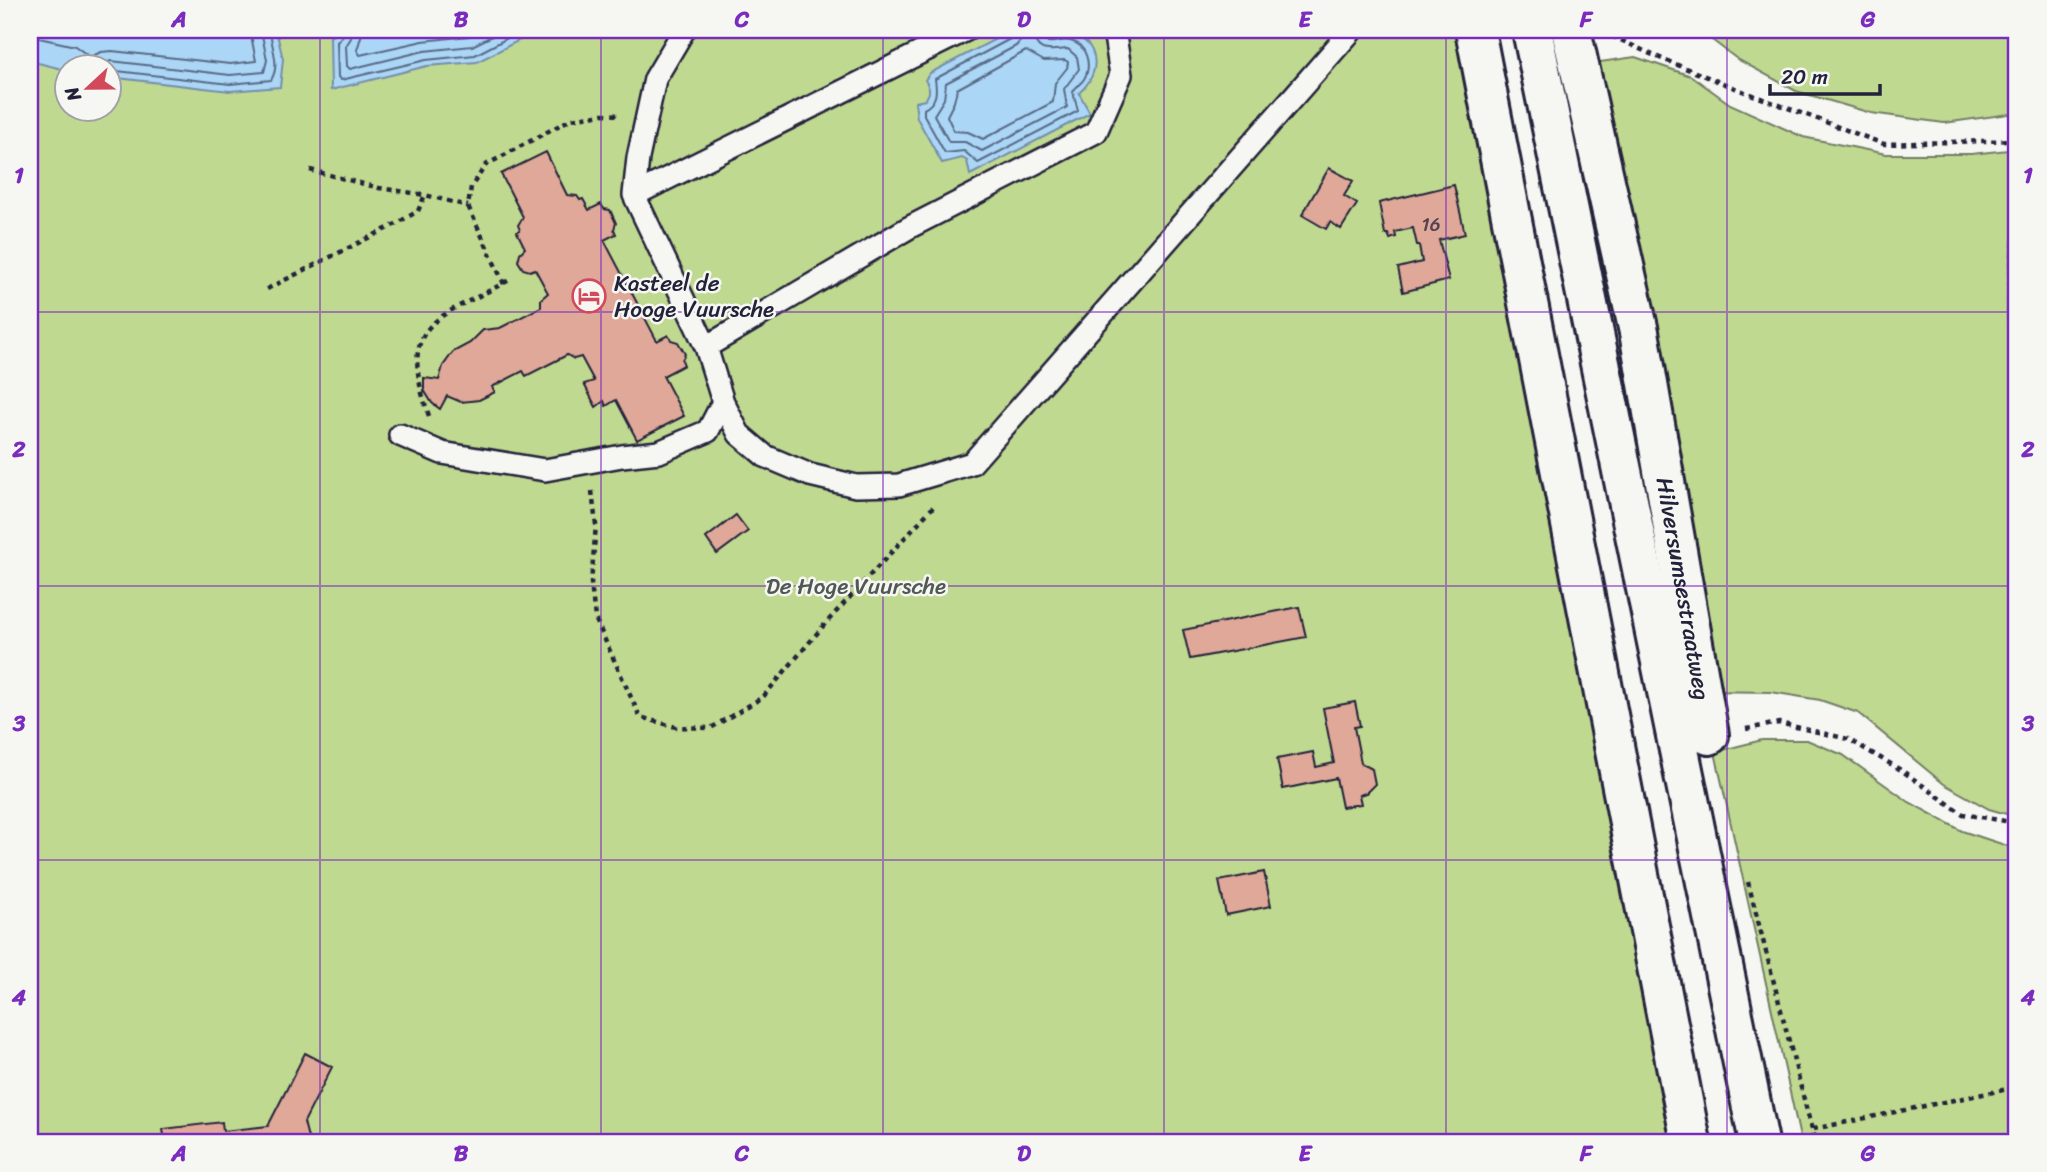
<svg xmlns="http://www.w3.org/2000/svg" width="2047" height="1172" font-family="Sriracha,sans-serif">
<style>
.green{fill:#c0d990;stroke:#717e66;stroke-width:2;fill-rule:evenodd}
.water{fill:#abd6f6;stroke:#748eab;stroke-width:2}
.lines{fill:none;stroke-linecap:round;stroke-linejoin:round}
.shore{stroke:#596a86;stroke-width:2}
.building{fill:#e0a898;stroke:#22223b;stroke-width:2}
.lane-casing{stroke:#22223b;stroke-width:26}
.street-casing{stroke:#22223b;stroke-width:44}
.primary-casing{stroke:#22223b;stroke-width:44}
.path{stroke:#22223b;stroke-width:4.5;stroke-dasharray:5 5;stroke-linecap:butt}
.lane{stroke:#f6f6f2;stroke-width:21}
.street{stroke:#f6f6f2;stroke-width:38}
.primary{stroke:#f6f6f2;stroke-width:38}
.grid{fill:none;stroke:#7b2cbf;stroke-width:2;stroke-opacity:0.55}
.labels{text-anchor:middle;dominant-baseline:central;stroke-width:5;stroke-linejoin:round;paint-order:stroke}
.number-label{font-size:19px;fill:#524452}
.poi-label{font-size:23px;fill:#22223b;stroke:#f6f6f2;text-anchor:start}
.park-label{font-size:23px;fill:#515954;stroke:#f6f6f2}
.street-label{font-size:23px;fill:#22223b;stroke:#f6f6f2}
.neatline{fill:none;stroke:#7b2cbf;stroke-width:2.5}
.grid-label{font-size:23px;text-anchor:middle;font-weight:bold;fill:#7b2cbf}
</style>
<rect width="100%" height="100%" fill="#f6f6f2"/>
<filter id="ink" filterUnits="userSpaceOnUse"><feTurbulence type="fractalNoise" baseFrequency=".0143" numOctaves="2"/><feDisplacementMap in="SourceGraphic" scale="14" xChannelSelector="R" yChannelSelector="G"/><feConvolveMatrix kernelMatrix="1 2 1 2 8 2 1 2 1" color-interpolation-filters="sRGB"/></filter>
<g filter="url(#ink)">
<path class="green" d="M30 30H1458L1682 1142H30ZM66 66H108V108H66Z
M1699 30H2017V113L1944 123 1871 113 1796 91 1737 59Z
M1635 57 1691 76 1730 104 1803 137 1886 154H1971L2017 149V215L2014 226C2008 277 2001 324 2017 374V817L1989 809 1944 784 1858 713 1820 700 1771 692 1701 691 1579 65Z
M1762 740H1807L1843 755 1909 802 1962 831 2017 849V1142H1801L1715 752Z"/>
<path class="water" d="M30 30H276L283 59 280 87 230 91 109 77 108 66H66V70L30 61Z
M340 30H539L477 62 427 66 331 90 330 37Z
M1013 30H1047L1051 36C1092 26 1110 66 1079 93L1090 113 970 175 967 161 962 158 942 163 917 118 915 102 925 100C931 92 930 88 925 80L930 73Z"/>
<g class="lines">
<path class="shore" d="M344 30 343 35 337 42 338 77 341 80 426 60 475 55 523 30
M352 30 351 38 346 46 347 66 350 69 424 51 472 46 504 30
M363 30 357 50 360 55 423 41 469 36 481 30
M1014 30 1010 39 935 79C937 92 937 102 924 109V115L945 153 964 151 978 163 1078 111 1073 92C1076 86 1081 84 1084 79 1092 66 1087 44 1070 41 1063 39 1056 43 1048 42L1042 35 1041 30
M1023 30 1022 39 1016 46 946 83 944 99 934 115 949 142H965L982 151 1067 107 1064 89 1079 69 1077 57 1068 49C1050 50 1035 56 1033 30
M30 36 75 46 90 57 101 52 112 51 230 64 256 61 250 30
M1026 51 1044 61 1065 60 1068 62 1067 68 1055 83 1053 102 983 139 968 132 954 131 947 116 954 102 957 89Z
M98 66 111 61 230 75 264 72 267 60 261 30
M108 70 230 84 271 80C281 65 271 47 270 30"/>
</g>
<path class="building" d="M546 152 567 195 577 196 580 200 583 199 589 210 601 204 604 209 610 210 616 223 614 229 616 234 604 240 657 341 668 335 671 340 678 342 685 354 682 360 684 365 663 376 684 416 637 440 616 400 606 406 604 401 596 407 584 384 594 381 581 357 574 359 567 355 526 376 523 371 492 387 495 392 479 400 461 402 447 396 440 409 432 403 424 390V378L439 380 443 366 453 352 470 343 483 330 500 328 541 307V299L548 293 535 269 530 271 523 269 518 261 520 253 525 248 517 232 520 230 518 225 523 217 501 174Z
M1329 168 1353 181 1344 196 1357 204 1341 229 1330 222 1326 229 1302 215Z
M1454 185 1465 234 1439 240 1449 280 1403 292 1398 268 1422 262 1419 245H1417L1413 228 1395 232 1396 237 1390 239 1388 234H1385L1379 203Z
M736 515 748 531 717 554 706 538Z
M1299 607 1306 637 1190 659 1183 630Z
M1355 702 1360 726 1354 727 1361 763 1372 769 1375 784 1366 793 1359 795 1361 804 1342 807 1336 778 1283 789 1277 759 1313 752 1316 767 1334 763 1323 708Z
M1264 872 1271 906 1226 915 1219 881Z
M305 1053 332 1067 304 1122 309 1142H165L163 1129 222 1122 223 1131 268 1126Z"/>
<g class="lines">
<defs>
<path id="lane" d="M684 30 655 79 638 158 634 195 706 347 723 402 739 434 765 456 810 475 856 486 899 485 972 463 1352 30
M634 195 966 30
M706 347 910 227 1096 132 1121 75 1115 36
M400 435 442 453 545 470 622 456 659 452 708 431 723 402"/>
<g id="street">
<path d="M1475 30 1691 1142"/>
<path id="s1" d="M1571 30 1639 332 1709 735"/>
</g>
<path id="primary" d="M1532 30 1759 1142"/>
</defs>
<use href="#lane" class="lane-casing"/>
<use href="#street" class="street-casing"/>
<use href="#primary" class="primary-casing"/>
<path class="path" d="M1612 36 1655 56 1745 92 1884 144 2017 140
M310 170 379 188 425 195
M504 284 468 206 471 187 486 165 571 119 603 114 618 115
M267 289 394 225 418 211 425 195 468 206
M429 416C395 318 439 320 511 279
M592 491 596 525 591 583 595 618 640 717 676 727 711 728 763 697 825 624 933 507
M1746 729 1779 723 1848 739 1901 770 1963 814 2017 823
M1748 882 1815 1142
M1813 1129 2017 1087"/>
<use href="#lane" class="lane"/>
<use href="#street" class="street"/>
<use href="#primary" class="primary"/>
</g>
</g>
<path class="grid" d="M320 30V1142M601 30V1142M883 30V1142M1164 30V1142M1446 30V1142M1727 30V1142M30 312H2017M30 586H2017M30 860H2017"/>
<defs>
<symbol id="hotel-ring" viewBox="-11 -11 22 22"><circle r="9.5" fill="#f6f6f2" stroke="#d1495b" stroke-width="1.5"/><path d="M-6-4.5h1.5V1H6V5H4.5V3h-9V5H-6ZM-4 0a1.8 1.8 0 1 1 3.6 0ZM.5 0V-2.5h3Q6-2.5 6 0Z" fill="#d1495b"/></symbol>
</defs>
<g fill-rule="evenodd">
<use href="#hotel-ring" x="570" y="277" width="38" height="38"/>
</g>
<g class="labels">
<g class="number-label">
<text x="1431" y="224">16</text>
</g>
<g class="poi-label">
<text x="614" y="283">Kasteel de<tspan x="614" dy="26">Hooge Vuursche</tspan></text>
</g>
<g class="park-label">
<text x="856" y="586">De Hoge Vuursche</text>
</g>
<g class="street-label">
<text stroke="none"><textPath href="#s1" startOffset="570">Hilversumsestraatweg</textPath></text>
</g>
</g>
<rect width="2047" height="1172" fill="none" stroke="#f6f6f2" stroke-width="77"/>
<g transform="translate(88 88) rotate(248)"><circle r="33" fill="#f6f6f2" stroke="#a1a1a9" stroke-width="2"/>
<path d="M0-5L12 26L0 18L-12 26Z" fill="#d1495b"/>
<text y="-10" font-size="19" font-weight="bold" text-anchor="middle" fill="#22223b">N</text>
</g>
<path d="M1770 84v10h110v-10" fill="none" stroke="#22223b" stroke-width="3.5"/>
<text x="1781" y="84" font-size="21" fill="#22223b" stroke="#f6f6f2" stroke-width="5" paint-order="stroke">20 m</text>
<rect x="38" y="38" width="1970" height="1096" class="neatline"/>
<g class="grid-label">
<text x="179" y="27">A</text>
<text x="461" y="27">B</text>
<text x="742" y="27">C</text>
<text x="1024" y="27">D</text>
<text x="1305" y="27">E</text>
<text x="1586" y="27">F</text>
<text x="1868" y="27">G</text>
<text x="19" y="183">1</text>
<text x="2028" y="183">1</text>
<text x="19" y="457">2</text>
<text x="2028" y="457">2</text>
<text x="19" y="731">3</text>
<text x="2028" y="731">3</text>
<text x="19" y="1005">4</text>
<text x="2028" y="1005">4</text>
<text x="179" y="1161">A</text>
<text x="461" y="1161">B</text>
<text x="742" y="1161">C</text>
<text x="1024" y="1161">D</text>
<text x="1305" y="1161">E</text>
<text x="1586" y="1161">F</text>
<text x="1868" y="1161">G</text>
</g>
</svg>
